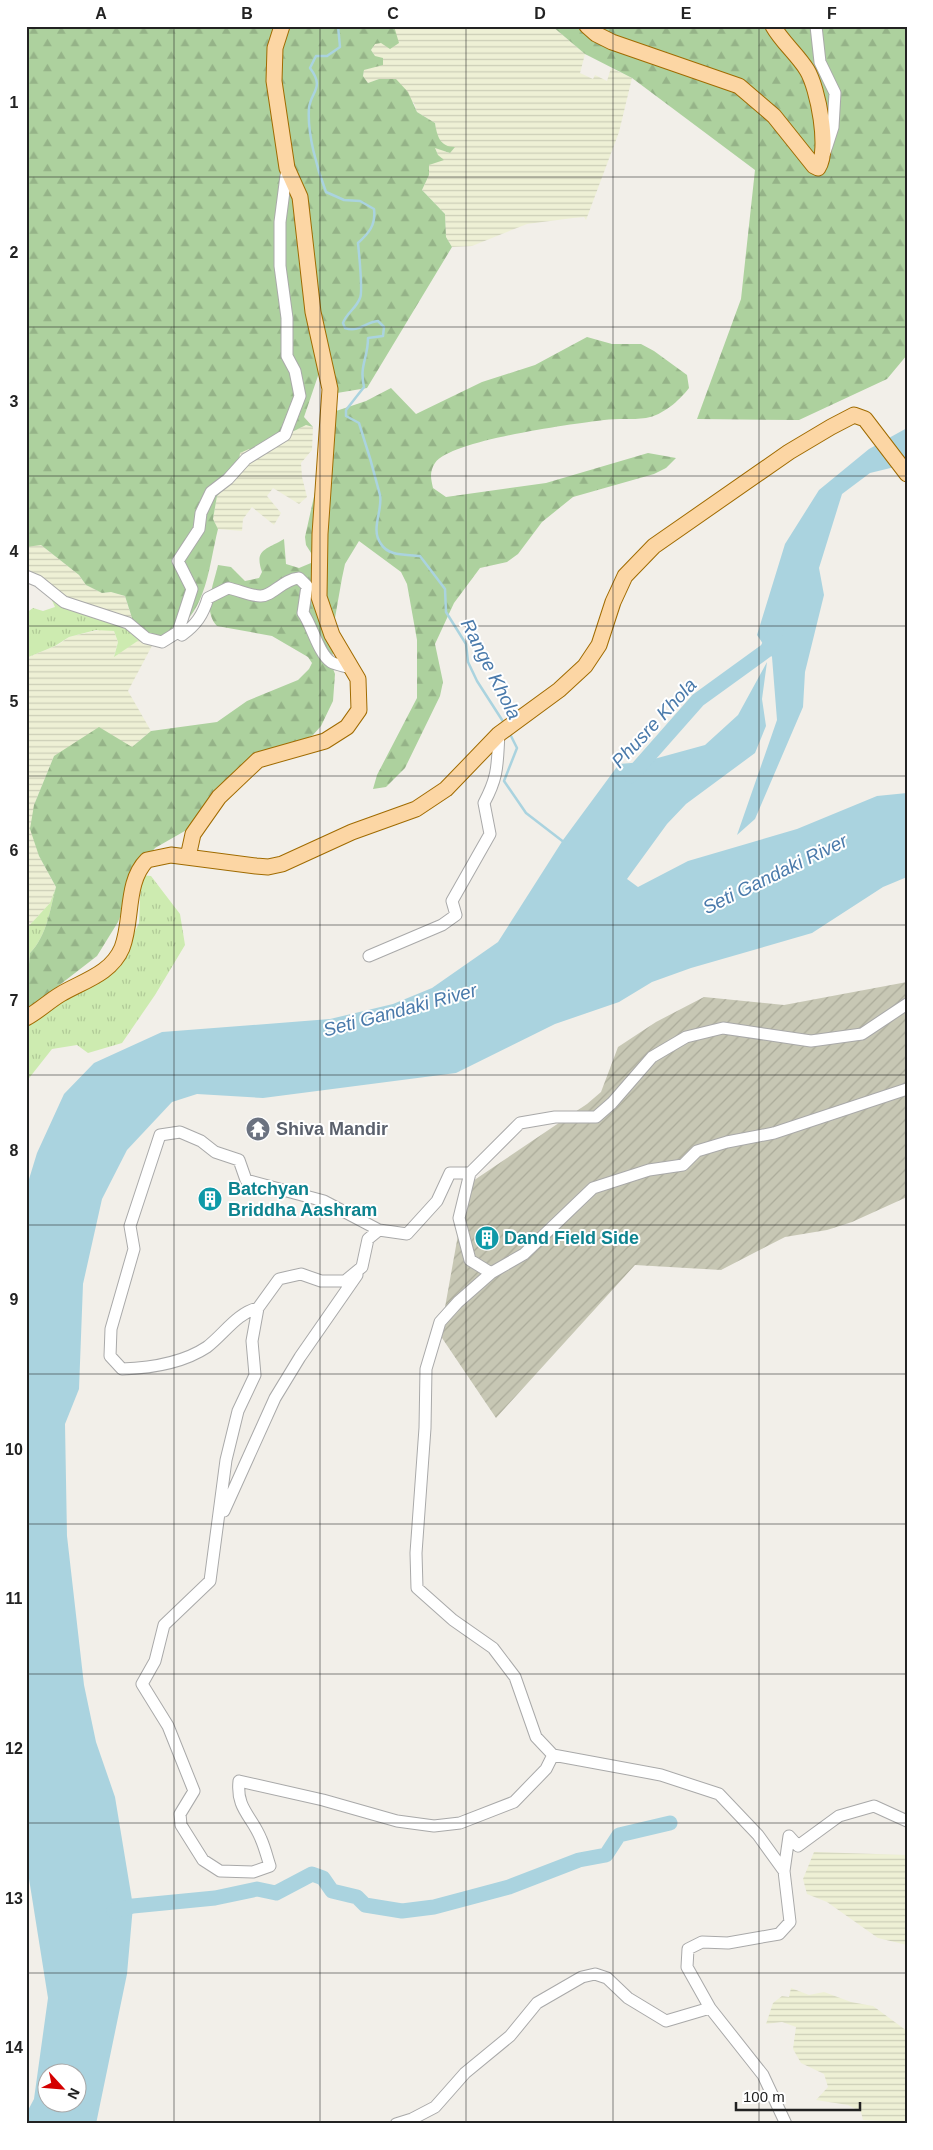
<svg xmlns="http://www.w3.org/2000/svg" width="933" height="2150" font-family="Helvetica,sans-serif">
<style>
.construction{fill:url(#construction-furrows)}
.farmland{fill:url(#farmland-rules)}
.grass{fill:url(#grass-tufts)}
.forest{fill:url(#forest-firs)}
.water{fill:#aad3df;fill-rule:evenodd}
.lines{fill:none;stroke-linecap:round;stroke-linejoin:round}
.stream{stroke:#aad3df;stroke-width:2.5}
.river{stroke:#aad3df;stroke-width:15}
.minor-casing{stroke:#a9a9a9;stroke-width:13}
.major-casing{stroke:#a06b00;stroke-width:17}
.minor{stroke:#fff;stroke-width:11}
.major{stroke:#fcd6a4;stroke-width:15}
.grid{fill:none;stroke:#222;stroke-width:1;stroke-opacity:0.55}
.labels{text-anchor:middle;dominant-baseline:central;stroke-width:4;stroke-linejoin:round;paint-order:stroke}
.worship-label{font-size:18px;font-weight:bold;fill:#5b616d;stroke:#fff;text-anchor:start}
.culture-label{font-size:18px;font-weight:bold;fill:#0d838f;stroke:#fff;text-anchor:start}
.water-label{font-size:19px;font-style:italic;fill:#4a7aab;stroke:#fff}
.neatline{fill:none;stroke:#222;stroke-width:2}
.grid-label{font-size:16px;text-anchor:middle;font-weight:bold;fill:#222}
</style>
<defs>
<pattern id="construction-furrows" width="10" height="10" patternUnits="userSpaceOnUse" patternTransform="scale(1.25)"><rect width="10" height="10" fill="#c7c7b4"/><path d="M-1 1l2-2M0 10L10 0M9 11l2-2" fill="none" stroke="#abab9a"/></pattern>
<pattern id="farmland-rules" width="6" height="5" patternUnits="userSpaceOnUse" patternTransform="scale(1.25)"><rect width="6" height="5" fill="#eef0d5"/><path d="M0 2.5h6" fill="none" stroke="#ccceb7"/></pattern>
<pattern id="grass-tufts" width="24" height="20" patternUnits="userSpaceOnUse" patternTransform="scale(1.25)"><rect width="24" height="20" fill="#cdebb0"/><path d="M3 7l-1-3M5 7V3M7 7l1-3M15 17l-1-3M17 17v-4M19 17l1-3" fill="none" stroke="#b0c997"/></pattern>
<pattern id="forest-firs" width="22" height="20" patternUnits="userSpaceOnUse" patternTransform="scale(1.25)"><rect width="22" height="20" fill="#add19e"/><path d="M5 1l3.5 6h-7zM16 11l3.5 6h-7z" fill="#95b388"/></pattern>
</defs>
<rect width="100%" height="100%" fill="#f2efe9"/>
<path class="construction" d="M907 982V1197L852 1222 827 1230 785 1237 721 1270 635 1265 496 1418 440 1335 467 1185 587 1104 601 1092 618 1047 656 1022 704 997 784 1005Z"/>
<path class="farmland" d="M394 26H538L541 29 542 26H552L585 54 580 73 593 79 595 75 607 81 611 68 632 78 619 132 586 220 584 217 573 218 527 224 472 246 452 247 446 237 445 214 422 190 429 175V165L436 161 438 155 434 147 450 153 447 147 437 138 435 123 417 112 414 103 379 79 368 83 363 76 364 70 374 67 375 56 371 50 375 43H381L395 36Z
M306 425 313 427 312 450 301 463 302 477 307 497 299 504 273 488 267 496 281 513 274 525 252 507 243 519 242 531 218 529 213 519 217 496 238 474 240 453 283 431H294Z
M30 545H41L79 575 86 585 102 593 111 592 125 596 132 619 129 622 80 607 26 574V547Z
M103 629 114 631 118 642 114 656 142 638 154 642 128 691 151 731 132 747 54 756 34 805 39 856 56 887 50 903 26 929V658L58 645 69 637Z
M814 1852 907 1855V1945L878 1938 827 1902 807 1894 803 1879Z
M791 1988 809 1995 824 1992 851 2002 873 2006 907 2031V2123L888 2124 885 2121 863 2120 861 2112 848 2105 816 2100 828 2087 824 2074 801 2063 793 2049 796 2027 782 2022 766 2024 773 2003 782 1996 789 1997Z"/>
<path class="grass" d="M50 596 114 620 142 638 114 657 118 642 114 631 96 630 69 637 55 646 26 658V613L33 608 43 611 55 607Z
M141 875 151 876 180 914 185 945 155 995 122 1043 88 1053 77 1045 52 1049 26 1082V1022L117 969 139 923Z
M56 887C50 909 47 936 30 953L28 975 26 977V929L50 903Z"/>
<path class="forest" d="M26 26H394L399 43 390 49 381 43 375 44 371 50 375 56 383 58V65L364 70 363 76 368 83 379 79H396L408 92 417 112 435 123C437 136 440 147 455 147L450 153 435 148 438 155 444 160 429 165V175L422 190 445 214 446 237 452 247 367 388 337 393 321 367 304 417 313 427 306 425 294 431H283L261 453 249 449 240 453 238 474 217 496 213 519 218 529C209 565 207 611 174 631 169 634 161 638 156 637 146 635 137 627 129 622L132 618 125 596 111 592 102 593 86 585 79 575 41 545 26 547Z
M552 26H907V355L887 379 799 420 697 419 741 299 755 170 632 78 585 54Z
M587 337 612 344H641L654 351 687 375 689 388C679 401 663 415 646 418 632 420 617 418 604 420 572 424 451 440 435 463 429 472 431 479 433 488L446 497 546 483 648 453 676 458 666 468 654 474 573 497 542 522 518 554 507 562 480 568 454 603 435 644 443 682 440 696 405 768 386 787 373 789 377 775 417 698V640L407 584 401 572 359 541 345 564 342 578 332 635 335 648 330 661 335 674 333 701 321 726 313 735 234 774 190 828 155 848 138 870 118 922 97 956 31 1007 26 1008V977L28 975 30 953C47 936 50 909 56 887L39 856 30 829 34 805 54 756 99 727 132 747 151 731 217 722 247 701 298 680 309 669 312 663 308 657 272 636 217 626C202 610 214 583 218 565L231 567 245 581 259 578 262 572C254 549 266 550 284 539L286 564 299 568 311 563 313 556 306 545 305 537 321 465 320 421 324 415 366 401 391 388 416 414 482 382 535 365Z"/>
<path class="water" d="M907 428V464L870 473 842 494 819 568 824 595 805 672 803 707 755 819 737 835 777 720 772 657 757 635 785 544 819 490 869 449Z
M767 662 762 699 766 726 755 753 686 804 667 824 627 879 638 887 688 861 797 829 877 796 907 793V877L883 887 812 933 691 968 652 982 619 1002 555 1024 456 1073 263 1098 197 1094 172 1102 127 1150 102 1199 83 1284 79 1389 65 1424 67 1536 84 1685 96 1742 115 1797 133 1906 127 1974 96 2124H26V2114L34 2099 48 1998 26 1860V1189L37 1153 64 1094 94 1063 162 1032 330 1019 393 1004 432 988 498 942 563 840 619 764 643 762 705 745 738 715ZM48 2072H78V2102H48Z"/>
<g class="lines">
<path class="stream" d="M338 26 340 47 327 56H316L310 68C325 88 311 91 309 108 307 133 317 169 326 192L344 200 360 201 374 209C376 225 369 233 358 243 359 253 363 292 360 298 356 309 347 312 343 323L345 328C359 333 365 322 378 321L384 327 383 336 368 338C368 359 359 365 364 387L346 410V416L359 423C367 447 374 471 380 495 383 511 370 529 381 544 389 557 407 554 420 556L445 589 446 612 466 644 468 662 477 681 504 723
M509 732 517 748 504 781 526 813 565 843"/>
<path class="river" d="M631 776 698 700 767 650 776 632
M114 1911 133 1906 215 1898 257 1889 276 1893 312 1874 323 1878 332 1891 357 1897 365 1905 402 1911 434 1907 509 1887 579 1860 606 1855 619 1835 670 1823"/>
<defs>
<path id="minor" d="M816 26 820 62 835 93 833 127 825 152
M26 576 38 581 64 602 128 623 146 638 162 642 178 632 182 635C196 625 203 615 208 598L228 588C238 590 252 596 260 596 272 597 283 579 299 578L307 586 303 613C312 625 318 653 331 662 336 665 345 666 351 668
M178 632 192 589 178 561 199 529 201 513 211 492 228 479 246 459 285 435 300 396 295 371 287 356V318L280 266V222L287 168
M369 956 442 925 456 915 452 901 490 834 484 803C499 775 497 764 499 734
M379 1230 368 1239 362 1267 345 1281H321L301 1274 279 1279 258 1308 252 1341 255 1375 238 1411 226 1460 210 1581 164 1625 155 1661 142 1684 168 1726 194 1791 180 1814 181 1825 203 1860 220 1871 253 1872 270 1866C267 1857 265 1848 261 1839 252 1816 236 1809 239 1781L323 1800 397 1821 434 1826 460 1823 514 1802 546 1769 553 1755
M491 1273 470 1260 459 1218 470 1173 520 1123 555 1117H596L612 1103 652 1057 686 1037 723 1028 811 1041 862 1034 907 1004
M258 1308C237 1313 224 1334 207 1347 183 1363 150 1368 122 1369L110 1356 111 1329 134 1249 130 1226 160 1135 180 1132 201 1141 215 1152 239 1160 246 1180 324 1201 379 1230 407 1234 437 1201 450 1173H470
M224 1511 275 1398 300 1357 357 1275
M784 1871 789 1836 798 1846 839 1816 874 1806 907 1821
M396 2124 412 2119 435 2107 465 2073 510 2036 537 2003 582 1977 595 1974 607 1978 628 1998 666 2021 710 2008
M786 2124 763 2075 710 2008 687 1967 688 1949 702 1942 728 1943 779 1934 790 1922 784 1871 758 1835 719 1794 661 1775 553 1755 536 1737 515 1677 493 1648 453 1620 417 1588 416 1553 425 1428 426 1369 440 1322 458 1302 491 1273 524 1254 593 1188 649 1170 683 1165 697 1151 727 1142 774 1133 907 1089"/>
<path id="major" d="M587 26 596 34 612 42 739 86 774 116 814 166 818 168C830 150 818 88 807 70 797 54 782 42 773 26
M188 857 193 834 219 797 258 760 325 741 347 727 359 710 358 679 332 635 319 597 320 534 330 389 313 312 300 197 287 168 274 81 275 48 282 26
M26 1018C39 1011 49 1001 61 994 83 981 111 974 122 948 133 920 125 882 147 860L171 855 256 866 268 867 282 864 352 832 416 809 446 789 499 734 559 690 585 666 599 645 613 602 625 576 654 546 789 452 831 427 854 415 865 419 907 474"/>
</defs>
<use href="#minor" class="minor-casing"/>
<use href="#major" class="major-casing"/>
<use href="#minor" class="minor"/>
<use href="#major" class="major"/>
</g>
<path class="grid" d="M174 26V2124M320 26V2124M466 26V2124M613 26V2124M759 26V2124M26 177H907M26 327H907M26 476H907M26 626H907M26 776H907M26 925H907M26 1075H907M26 1225H907M26 1374H907M26 1524H907M26 1674H907M26 1823H907M26 1973H907"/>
<defs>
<symbol id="temple-disc" viewBox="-11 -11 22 22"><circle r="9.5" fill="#6b7280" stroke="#fff"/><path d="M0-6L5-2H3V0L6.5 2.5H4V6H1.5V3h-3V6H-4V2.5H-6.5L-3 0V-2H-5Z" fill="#fff"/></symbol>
<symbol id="building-disc" viewBox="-11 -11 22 22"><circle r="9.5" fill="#0f9aa8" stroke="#fff"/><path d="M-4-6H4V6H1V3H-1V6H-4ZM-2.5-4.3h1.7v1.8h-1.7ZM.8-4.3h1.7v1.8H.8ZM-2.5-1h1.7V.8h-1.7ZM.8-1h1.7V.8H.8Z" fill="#fff"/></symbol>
</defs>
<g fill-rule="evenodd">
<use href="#temple-disc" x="244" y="1115" width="28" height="28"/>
<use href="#building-disc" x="196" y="1185" width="28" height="28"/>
<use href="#building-disc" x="473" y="1224" width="28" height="28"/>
</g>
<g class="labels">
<g class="worship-label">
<text x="276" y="1129">Shiva Mandir</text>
</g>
<g class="culture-label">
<text x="228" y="1189">Batchyan<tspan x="228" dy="21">Briddha Aashram</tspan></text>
<text x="504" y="1238">Dand Field Side</text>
</g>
<g class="water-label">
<text transform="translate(491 669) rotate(63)">Range Khola</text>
<text transform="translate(654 723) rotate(-47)">Phusre Khola</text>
<text transform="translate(775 874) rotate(-26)">Seti Gandaki River</text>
<text transform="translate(400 1010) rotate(-15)">Seti Gandaki River</text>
</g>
</g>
<rect width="933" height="2150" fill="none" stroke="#ffffff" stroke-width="55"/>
<g transform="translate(62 2088) rotate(116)"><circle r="24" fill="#ffffff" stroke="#a7a7a7"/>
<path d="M0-4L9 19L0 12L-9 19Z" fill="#d40000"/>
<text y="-8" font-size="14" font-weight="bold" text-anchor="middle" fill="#222222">N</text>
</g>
<path d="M736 2102v8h124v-8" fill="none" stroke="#222222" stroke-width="2.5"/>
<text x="743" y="2102" font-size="15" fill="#222222" stroke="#ffffff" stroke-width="4" paint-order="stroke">100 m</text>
<rect x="28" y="28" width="878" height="2094" class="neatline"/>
<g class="grid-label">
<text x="101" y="19">A</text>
<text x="247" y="19">B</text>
<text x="393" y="19">C</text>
<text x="540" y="19">D</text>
<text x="686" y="19">E</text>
<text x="832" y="19">F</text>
<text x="14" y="108">1</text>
<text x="14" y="258">2</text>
<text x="14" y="407">3</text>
<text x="14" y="557">4</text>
<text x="14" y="707">5</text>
<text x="14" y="856">6</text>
<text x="14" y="1006">7</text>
<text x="14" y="1156">8</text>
<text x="14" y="1305">9</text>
<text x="14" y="1455">10</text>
<text x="14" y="1604">11</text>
<text x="14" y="1754">12</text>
<text x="14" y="1904">13</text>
<text x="14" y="2053">14</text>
</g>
</svg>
